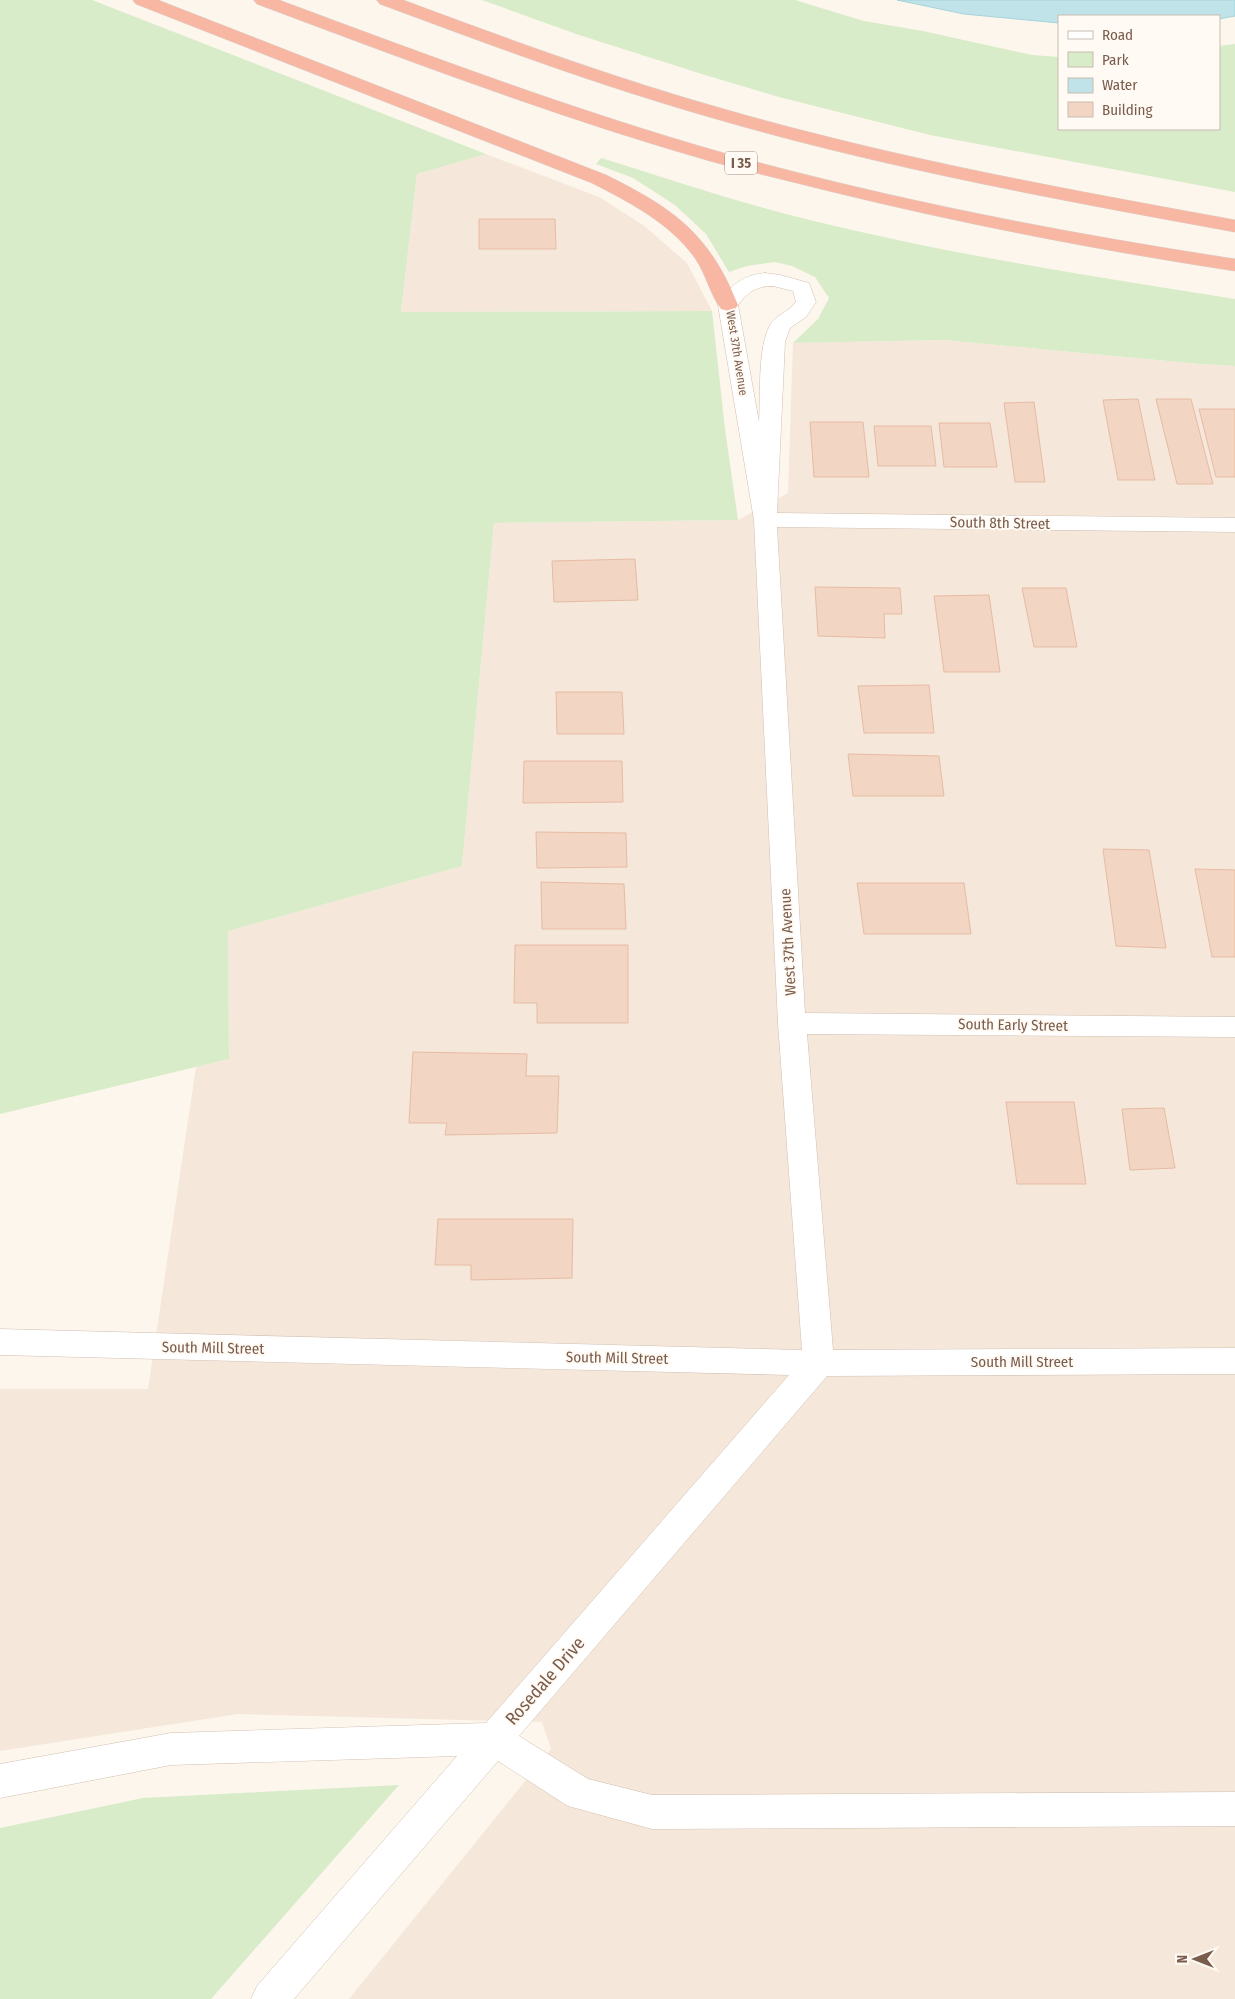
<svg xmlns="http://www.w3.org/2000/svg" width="1235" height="1999" font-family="'Fira Sans Condensed',sans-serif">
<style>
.residential{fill:#f5e8da}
.green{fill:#d8ecc9}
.water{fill:#bfe3e8;stroke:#a5d3da}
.building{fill:#f3d5c3;stroke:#e6bba3}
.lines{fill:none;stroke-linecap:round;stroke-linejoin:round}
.minor-casing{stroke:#d1beb0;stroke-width:1}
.highway-casing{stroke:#dad1cd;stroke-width:1}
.minor{fill:#fff;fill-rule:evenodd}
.highway{fill:#f7b7a3;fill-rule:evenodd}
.labels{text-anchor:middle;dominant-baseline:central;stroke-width:4;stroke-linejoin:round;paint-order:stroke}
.far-street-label{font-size:12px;fill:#7a5c4d;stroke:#fffaf3}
.shield{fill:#fffaf3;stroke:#a28b7f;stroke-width:1}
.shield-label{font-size:14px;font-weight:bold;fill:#7a5c4d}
.street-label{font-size:15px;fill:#7a5c4d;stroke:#fffaf3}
.near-street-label{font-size:18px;fill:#7a5c4d;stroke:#fffaf3}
</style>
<rect width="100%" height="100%" fill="#fdf6ec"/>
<path class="residential" d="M486 154 599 197 643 225 687 263 712 311 401 312 417 174Z
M944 340 1200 364 1235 366V1999H349L551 1749 542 1722 238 1714 0 1751V1389H148L196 1067 229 1059 228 931 462 866 494 523 738 520 788 493 793 343Z"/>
<path class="green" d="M0 0H92L486 154 417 174 401 312 712 311 725 429 738 520 494 523 462 866 228 931 229 1059 0 1114Z
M482 0H795L864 21 923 31 1032 55 1059 57V129H1219V46L1235 44V192L930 135 779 97 705 75 579 35Z
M601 158C663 177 724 198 786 214 934 252 1084 275 1235 299V366L1200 364 944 340 793 343 818 319 829 298 815 277 792 266 775 262 747 266 729 272 706 234 675 205 633 178 596 164Z
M399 1785 211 1999H0V1828L143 1798Z"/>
<path class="water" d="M897 0H1235V16L1219 19V16H1059V23L964 14Z"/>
<path class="building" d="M479 219H555L556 249H479Z
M1138 399 1155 480H1118L1103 400Z
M1156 399H1191L1213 484H1177Z
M1034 402 1045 482H1015L1004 403Z
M1199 409H1235V477H1216Z
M810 422H863L869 477H814Z
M939 423H990L997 467H944Z
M874 426H931L936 466H878Z
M635 559 638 600 554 602 552 561Z
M815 587 900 588 902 614H884L885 638 818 636Z
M1022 588H1066L1077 647H1034Z
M989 595 1000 672H944L934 596Z
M929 685 934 733H864L858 686Z
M556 692H622L624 734H557Z
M848 754 939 756 944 796H853Z
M524 761H622L623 802 523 803Z
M536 832 626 833 627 867 537 868Z
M1103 849 1149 850 1166 948 1116 946Z
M1195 869 1235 870V957H1212Z
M541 882 624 884 626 929H542Z
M857 883H964L971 934H864Z
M515 945H628V1023H537V1003H514Z
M413 1052 527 1054 526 1076H559L557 1133 445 1135 447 1123H409Z
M1006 1102H1074L1086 1184H1017Z
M1164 1108 1175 1168 1130 1170 1122 1109Z
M438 1219H573L572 1278 471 1280V1265H435Z"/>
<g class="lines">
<defs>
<path id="minor" d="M765 273 780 275 809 283 816 302 806 317 790 328 785 342 777 513 1235 518V532L777 527 805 1013 1235 1017V1037L807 1034 833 1350 1235 1348V1374L827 1376 519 1736 588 1779 652 1795 1235 1792V1826L652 1829 568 1806 498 1761 294 1999H251L257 1986 457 1756 171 1765 0 1798V1764L171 1733 486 1723 789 1375 0 1355V1329L802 1350 778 1023 754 520 718 305C732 285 740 276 765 273ZM773 286 793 291 796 302C789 312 776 315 770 325 757 350 761 393 759 422L738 305C748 292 756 286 773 286Z"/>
<path id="highway" d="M133 0H158L606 175C674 209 708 232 738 305L735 309 728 311 721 309C710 294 706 274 695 258 670 223 629 202 592 183L136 4Z
M254 0H279C427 55 575 111 727 154 894 200 1064 233 1235 259V271C1098 250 963 224 829 191 790 181 750 172 710 161 557 117 406 60 257 4Z
M377 0H403C510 40 617 79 727 110 894 158 1064 189 1235 220V232C1060 200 884 168 713 118 600 86 490 45 380 4Z"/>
</defs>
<use href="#minor" class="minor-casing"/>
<use href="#highway" class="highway-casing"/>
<use href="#minor" class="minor"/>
<use href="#highway" class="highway"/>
</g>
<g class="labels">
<g class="far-street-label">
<text transform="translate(737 353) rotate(81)">West 37th Avenue</text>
</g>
<rect class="shield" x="725" y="151.5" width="32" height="23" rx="4"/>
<g class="shield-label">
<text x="741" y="163">I 35</text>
</g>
<g class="street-label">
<text transform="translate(1000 523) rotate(1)">South 8th Street</text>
<text transform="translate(788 942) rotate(-93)">West 37th Avenue</text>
<text transform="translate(1013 1025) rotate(1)">South Early Street</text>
<text transform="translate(213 1348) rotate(1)">South Mill Street</text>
<text transform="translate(617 1358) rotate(1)">South Mill Street</text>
<text x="1022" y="1362">South Mill Street</text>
</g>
<g class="near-street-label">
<text transform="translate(545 1681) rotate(-49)">Rosedale Drive</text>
</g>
</g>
<rect x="1058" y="15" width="162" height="115" fill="#fffaf3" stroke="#cabbb1"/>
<rect x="1068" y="31" width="25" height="8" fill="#ffffff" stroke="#cabbb1"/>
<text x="1102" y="40" font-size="15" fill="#7a5c4d">Road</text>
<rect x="1068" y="52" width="25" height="15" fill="#d8ecc9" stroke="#cabbb1"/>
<text x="1102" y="65" font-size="15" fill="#7a5c4d">Park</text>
<rect x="1068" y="78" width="25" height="15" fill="#bfe3e8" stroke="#cabbb1"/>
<text x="1102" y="90" font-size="15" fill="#7a5c4d">Water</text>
<rect x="1068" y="102" width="25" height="15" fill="#f3d5c3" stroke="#cabbb1"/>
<text x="1102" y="115" font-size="15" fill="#7a5c4d">Building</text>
<g transform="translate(1195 1959) rotate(270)" stroke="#fffaf3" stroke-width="4" paint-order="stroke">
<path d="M0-4L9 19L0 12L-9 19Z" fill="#7a5c4d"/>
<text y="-8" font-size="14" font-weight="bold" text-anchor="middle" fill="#7a5c4d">N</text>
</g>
</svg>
